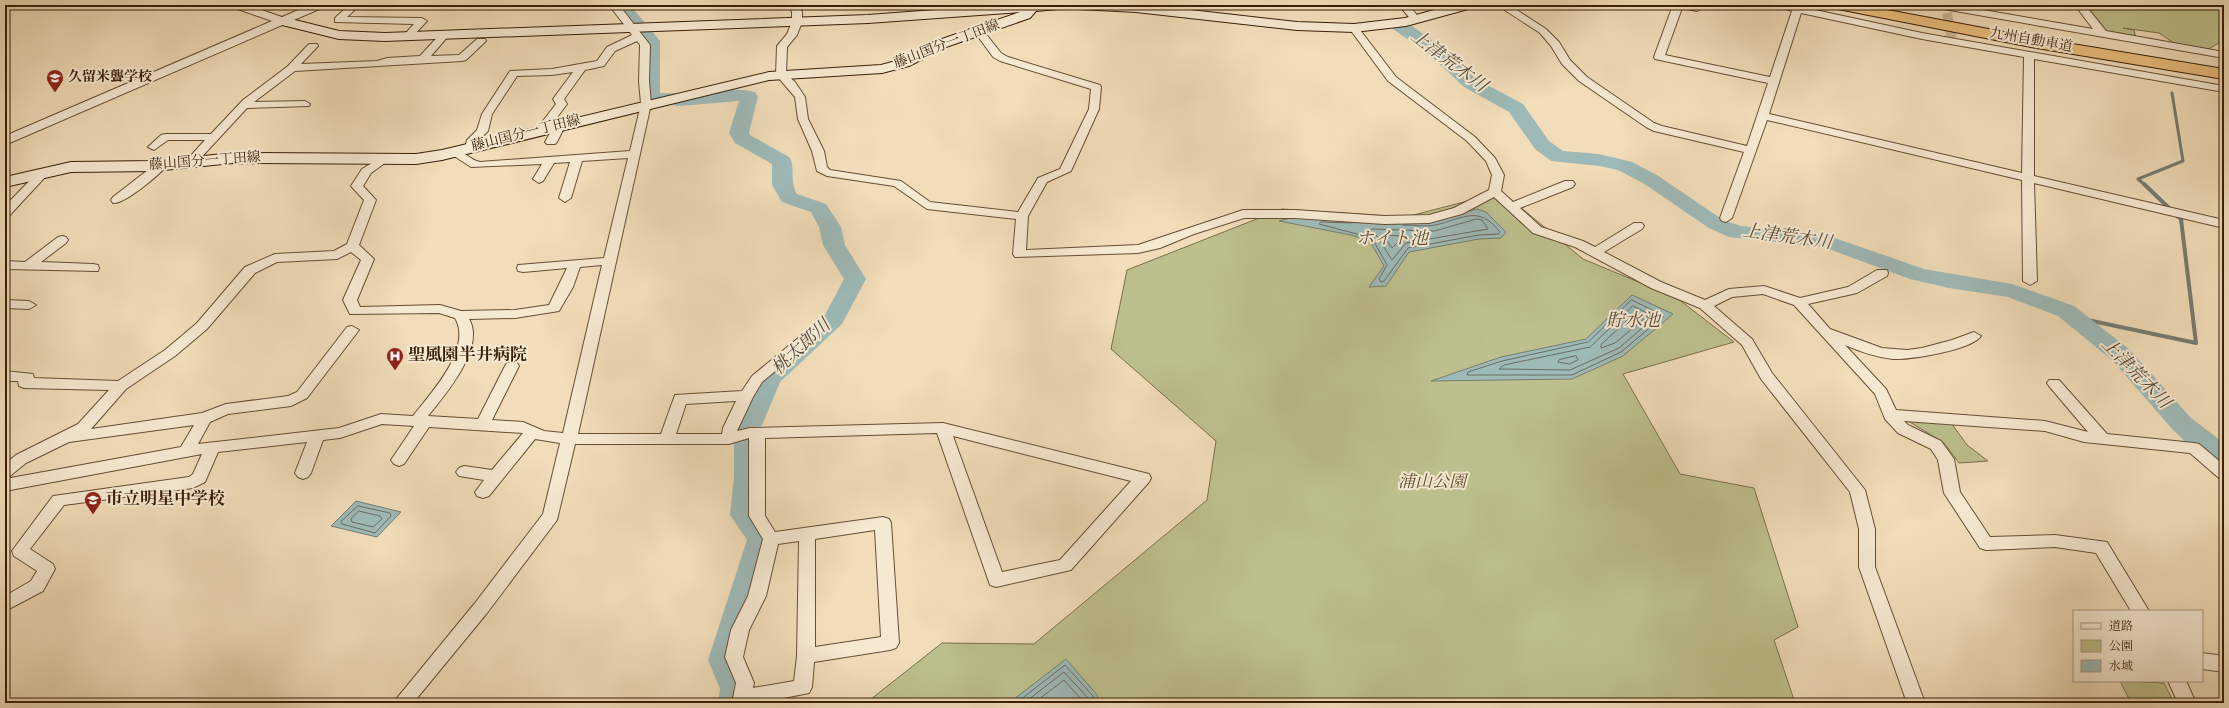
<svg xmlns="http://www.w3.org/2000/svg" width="2229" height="708" font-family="'Sorts Mill Goudy','Noto Serif JP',serif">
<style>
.green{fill:#bdc08d;stroke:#7a6f4a}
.water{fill:#9ebab8;stroke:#757c71}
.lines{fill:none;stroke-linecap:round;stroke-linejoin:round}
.shore{stroke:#6b6c60;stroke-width:1}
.stream-far1{stroke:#757c71;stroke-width:3}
.stream{stroke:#757c71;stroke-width:4}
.river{fill:#9ebab8;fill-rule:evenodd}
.minor-tunnel{stroke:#ccb795;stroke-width:10;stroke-dasharray:10 5.5;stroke-linecap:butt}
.minor-casing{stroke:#664e34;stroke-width:2}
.tertiary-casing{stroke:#664e34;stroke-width:2}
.secondary-casing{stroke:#381e07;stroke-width:2}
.motorway-casing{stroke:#381e07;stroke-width:2}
.minor{fill:#f6e9d2;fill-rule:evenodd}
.tertiary{fill:#f6e9d2;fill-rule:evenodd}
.secondary{fill:#f6e9d2;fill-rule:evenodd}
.motorway{fill:#e8be7c;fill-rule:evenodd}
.labels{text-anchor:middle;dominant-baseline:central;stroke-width:4;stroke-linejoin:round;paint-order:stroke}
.far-street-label{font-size:14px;fill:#381e07;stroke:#f6e9d2}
.far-poi-label{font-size:14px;font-weight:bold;fill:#381e07;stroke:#f6e9d2;text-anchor:start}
.poi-label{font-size:17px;font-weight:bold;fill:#381e07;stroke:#f6e9d2;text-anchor:start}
.park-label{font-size:17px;font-style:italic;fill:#604f2f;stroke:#f6e9d2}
.water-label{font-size:18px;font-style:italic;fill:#574d3c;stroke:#f6e9d2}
</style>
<rect width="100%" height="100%" fill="#f1ddb9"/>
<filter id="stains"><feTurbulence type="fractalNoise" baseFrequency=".005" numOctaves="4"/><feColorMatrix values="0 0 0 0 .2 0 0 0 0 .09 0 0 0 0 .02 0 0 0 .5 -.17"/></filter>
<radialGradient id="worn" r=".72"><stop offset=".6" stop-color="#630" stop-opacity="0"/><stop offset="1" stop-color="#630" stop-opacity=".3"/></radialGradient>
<path class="green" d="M2089 5H2221L2224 8V40L2207 50 2177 45 2159 33 2123 28 2134 30 2136 38 2104 35 2093 24Z
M1502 192 1583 259 1677 298 1734 342 1623 374 1680 474 1754 488 1798 627 1774 640 1795 703H866L942 643 1034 644 1207 500 1216 441 1111 349 1127 270 1282 209 1406 217Z
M1905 419 1952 424 1967 445 1988 461 1959 463 1944 443Z
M2120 681 2164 683 2174 703H2131Z"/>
<path class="water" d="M1477 209 1486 212 1506 232 1501 238 1479 239 1409 252 1386 286 1369 287 1384 266 1370 241 1351 235 1279 221 1294 217 1433 222Z
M1632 295 1673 314 1623 356 1572 379 1431 381 1501 357 1586 339Z
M356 501 401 512 377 537 331 526Z
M1066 659 1098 696 1096 703H1009Z"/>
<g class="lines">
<path class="shore" d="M1477 219 1482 220 1488 229 1406 243 1392 260 1377 236 1370 231 1372 229 1434 231Z
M1351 223 1321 222 1319 224 1372 238 1387 265 1379 279 1381 282 1384 281 1408 248 1479 235 1498 234 1500 232C1478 204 1463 219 1435 225 1424 227 1414 225 1403 225
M1387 235 1400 236 1402 238 1392 248 1385 238Z
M1632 300 1664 316 1621 352 1572 375H1467L1468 372 1502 361 1588 342Z
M1633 306 1655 317 1619 348 1570 370 1499 369 1504 365 1590 347Z
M1636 313 1643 317V320L1615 343 1601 348V345Z
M1576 356 1578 360 1569 364 1558 362 1559 360Z
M358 506 390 513 391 516 375 533 342 524 341 522Z
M359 511 380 516 382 519 373 527 352 522 351 519Z
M1016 703 1065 665 1093 696 1092 703
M1024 703 1064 672 1087 697V703
M1034 703 1064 680 1081 699V703"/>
<path class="stream-far1" d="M2145 185 2138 179 2183 161 2172 93"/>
<path class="stream" d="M2144 184 2171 210
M2078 318 2196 343 2181 219 2176 215"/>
<path class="river" d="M613 5H630L660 41V93C691 95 725 85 755 92L758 96 749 133 750 135 789 157C796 166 789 180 797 194L826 204 841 227 845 245 866 279 842 324 780 382 760 430V477L758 513 776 538 738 660 752 689 750 703H718L720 689 708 660 747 540 730 515 734 477V430L757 378 760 372 825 315 844 279 823 245 819 227 811 212 782 202 772 185V164L735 143 729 133 739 101 679 106 645 102 642 98V42Z
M1399 20 1405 21 1443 48 1476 79 1523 104 1549 141 1563 151 1599 154 1632 162 1657 175 1723 220 1741 226 1826 235 1924 269 2012 284 2074 306 2129 349 2191 418 2224 443V465L2215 463 2192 448 2173 430 2113 361 2058 316 2008 297 1949 288 1910 279 1823 247 1729 237 1709 228 1643 183 1618 170 1599 166 1551 161 1535 149 1509 112 1464 87 1431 56 1393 29 1391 25 1393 21Z"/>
<path class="minor-tunnel" d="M1947 13 1952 41"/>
<defs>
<path id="minor" d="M349 5H360L347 17 422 18 427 21 412 37 409 38 404 35 414 24 335 22V18Z
M609 5H619L650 45 649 81 651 104 578 434H661L675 395 742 391 752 376 808 330H818L820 333 818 336 762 382 753 397 737 431 750 428 943 423 1149 474 1151 478 1149 482 1071 570 996 587 990 585 937 433 765 438V516L775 532 883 517 889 519 891 523 899 643 896 648 890 650 814 662 812 687 809 693 758 703H735L733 698 736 683 725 657 731 630 748 596 763 539 749 516V438L729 444H575L557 520 487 613 413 703H393L475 603 543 514 560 443 535 439 489 496 483 498 477 496 475 492 484 480 459 476 456 472 459 468 464 466 492 470 523 433 429 427 404 464 399 466 394 464 391 460 414 426 382 424 340 438 323 440 311 473 308 477 303 479 298 477 295 473 307 442 218 452 205 482 193 488 64 505 30 549 53 564 55 569 43 591 5 611V596L31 581 37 571 14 556 12 551 53 496 189 477 193 474 202 454 5 491V479L181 447 194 425 69 442 26 463 10 476 5 478V464L16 455 78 424 109 390 24 388 19 386 18 381H5V371L33 374 34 378 118 381 165 350 197 323 245 267 275 254 334 251 347 244 364 200 351 186 362 169 385 155 391 158 389 160 371 173 363 186 376 200 359 245 374 259 357 300 360 307 440 305 461 311 515 310 549 305 567 268 523 272 518 271 517 268 518 265 604 258 628 158 582 161 571 198 565 202 559 198 570 162 554 163 543 181 539 183 533 179 542 164 471 167 448 152 454 149C464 151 470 160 480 162L630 151 641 104 639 81 640 45 637 41 615 51 604 66 585 70 564 99 567 104 546 132H538L536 130 556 104 553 99 573 72 552 75 517 76 492 114 488 131 478 141 475 150 471 151 465 148 467 140 477 130 482 114 510 71 552 69 597 61 607 47 632 35ZM351 252 361 260 343 300 350 314 439 313 455 318C473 348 431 393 413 416L381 414 339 428 198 444 210 422 228 414 291 406 307 398 359 330 352 326 347 327 297 392 288 396 226 404 202 413 91 429 126 389 175 356 207 329 255 273 277 262 337 259ZM602 265 563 433 544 431 523 422 492 420 519 366 517 363H507L505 366 478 419 428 416C445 395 486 347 469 319L515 318 559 311 573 287 580 267ZM736 401 723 428 722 434H676L686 404ZM953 436 957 437 1131 481 1060 560 1002 572ZM875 530 881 637 815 647V539ZM799 541 797 656 794 681 753 688 754 683 743 657 749 630 766 596 778 544Z
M788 5H798L802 12V22L797 35 787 47 786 74 795 82 805 97 808 119 824 151 827 167 830 170 901 181 930 202 1018 212 1038 178 1060 169 1089 109 1091 89 1000 61 993 57 974 31 976 29H982L1001 53 1008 57 1100 85 1101 87 1099 109 1071 171 1047 182 1028 216 1026 250 1138 245 1243 210H1295L1384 216 1429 215 1454 208 1489 190 1492 175 1486 161 1467 141 1388 81 1349 28 1354 25 1357 26 1396 77 1475 137 1495 158 1504 175 1501 191 1513 202 1565 181H1573L1575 184 1573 187 1520 208 1541 227 1583 241 1595 247 1634 223H1642L1644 226 1642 229 1604 252 1661 282 1705 300 1729 289 1764 286 1800 298 1848 287 1877 270H1887L1888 273 1887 276 1857 293 1808 304 1830 329 1882 348 1907 350 1922 348 1952 340 1974 332 1981 336C1972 350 1910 360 1893 359 1876 357 1861 352 1845 345L1886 389 1896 410 2045 421 2088 432 2049 386 2047 383 2049 380H2059L2107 434 2194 443 2199 444 2224 465V480L2219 478 2190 453 2084 442 2045 431 1904 421 1908 425 1941 441 1954 459 1960 492 1990 537 2055 535 2107 542 2149 611H2131L2096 553 2055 547 1986 550 1980 548 1944 493 1938 460 1931 449 1898 433 1885 419 1875 394 1794 305 1763 294 1732 297 1714 306 1752 339 1772 373 1865 490 1875 529V567L1925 703H1907L1859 567V529L1850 492 1761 379 1742 345 1700 308 1651 288 1575 247 1533 233 1494 197 1462 214 1429 223 1384 224 1295 218H1244L1194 234 1160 248 1138 253 1015 257 1013 254 1016 219 927 209 894 186 827 176 817 171 812 151 798 119 795 97 776 75 777 46 787 34 792 22V12Z
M1399 5H1409L1420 19 1418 21H1412Z
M1497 5H1509L1546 29 1559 42 1570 60 1587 77 1654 123 1662 126 1747 146 1768 83 1655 59 1654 57 1673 5H1700L1702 8 1697 11 1682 8 1665 55 1770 77 1792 11 1774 5H1792L1922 33 2224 86V92L2034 59V176L2224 220V228L2034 183 2037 281 2030 285 2023 281 2022 180 1767 120 1732 218 1726 222 1722 221 1720 218 1744 152 1654 131 1646 127 1579 81 1562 64 1551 46 1540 33ZM1801 13 1922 39 2024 57 2022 173 1769 114Z
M1933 5H1954L2093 29 2075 5H2085L2106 31 2224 52V58L1938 8Z
M445 31 450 34 431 56 459 55 477 39H485L486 41 466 60 462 61 295 71 254 102 305 101 310 104 309 106 247 108 196 163H188L186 161 205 140H168L154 150 148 147 161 135 165 134H211L243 100 288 66 309 44H317L318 46 301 64 377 61 387 58 420 56 442 32Z
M559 123 565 126 557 142 555 144H547L545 142 555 124Z
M161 162 167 165C160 175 123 205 113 203L111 200 113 197 157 163Z
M43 170 49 173 47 175 9 216 5 217V206L39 171Z
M62 236 66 237 68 240 66 243 41 262 93 264 98 265 99 268 98 271 5 269V261L25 262 58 237Z
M5 300 29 301 36 305 29 309 5 308Z
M2202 653 2224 656V672L2202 669Z
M2168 681H2186L2196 703H2178Z"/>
<path id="tertiary" d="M230 5H247L282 17 310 5H326L324 7 5 145V136L272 21 232 7Z"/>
<path id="secondary" d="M1003 5H1065L1058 9 1036 11 1030 18 946 47 909 66 882 73 769 80 442 160 416 164 233 163 154 171 71 172 5 187V177L71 162 154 161 233 153 416 154 442 150 769 72 881 65 899 60 936 41 1020 12 868 23 385 41 339 39 278 24 276 21 278 18 283 17 339 31 385 33 868 15Z
M1072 5H1146L1297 22 1354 24 1405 18 1452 5H1474L1472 8 1406 26 1354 32 1297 30 1136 12 1079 9Z"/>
<path id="motorway" d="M1831 5H1861L2031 37 2224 69V79L2031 47 1838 9 1833 8Z"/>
</defs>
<use href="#minor" class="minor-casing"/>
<use href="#tertiary" class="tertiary-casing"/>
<use href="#secondary" class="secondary-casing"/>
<use href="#motorway" class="motorway-casing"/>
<use href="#minor" class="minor"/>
<use href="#tertiary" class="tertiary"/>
<use href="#secondary" class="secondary"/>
<use href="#motorway" class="motorway"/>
</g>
<defs>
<symbol id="school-pin" viewBox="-11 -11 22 30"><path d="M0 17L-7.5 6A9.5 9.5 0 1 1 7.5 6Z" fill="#8f2418" stroke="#f6e9d2"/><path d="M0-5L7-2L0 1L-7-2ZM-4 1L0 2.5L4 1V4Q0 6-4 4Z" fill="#fff"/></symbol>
<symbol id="hospital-pin" viewBox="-11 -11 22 30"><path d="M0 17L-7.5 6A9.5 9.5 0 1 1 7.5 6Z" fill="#8f2418" stroke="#f6e9d2"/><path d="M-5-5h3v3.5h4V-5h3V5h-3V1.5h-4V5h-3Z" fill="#fff"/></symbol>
</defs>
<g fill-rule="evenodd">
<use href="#school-pin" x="45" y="68" width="20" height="27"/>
<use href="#hospital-pin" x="385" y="346" width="20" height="27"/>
<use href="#school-pin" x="83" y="490" width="20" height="27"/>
</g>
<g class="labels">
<g class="far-street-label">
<text transform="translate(2031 41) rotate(10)">九州自動車道</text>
<text transform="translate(947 45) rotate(-21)">藤山国分一丁田線</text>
<text transform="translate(526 134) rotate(-14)">藤山国分一丁田線</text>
<text transform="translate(205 162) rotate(-4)">藤山国分一丁田線</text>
</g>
<g class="far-poi-label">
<text x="68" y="78">久留米聾学校</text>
</g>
<g class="poi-label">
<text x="408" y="356">聖風園半井病院</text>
<text x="106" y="500">市立明星中学校</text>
</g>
<g class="park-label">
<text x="1432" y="483">浦山公園</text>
</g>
<g class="water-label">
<text transform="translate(1448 62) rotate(37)">上津荒木川</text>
<text transform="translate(1787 238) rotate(8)">上津荒木川</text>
<text x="1392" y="240">ホイト池</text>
<text x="1633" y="322">貯水池</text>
<text transform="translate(802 348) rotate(-43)">桃太郎川</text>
<text transform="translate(2135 374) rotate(46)">上津荒木川</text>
</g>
</g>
<rect width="2229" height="708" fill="none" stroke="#f1ddb9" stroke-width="20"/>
<rect x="6" y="6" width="2217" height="696" fill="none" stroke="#381e07" stroke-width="2"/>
<rect x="10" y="10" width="2209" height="688" fill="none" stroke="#381e07"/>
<rect x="2073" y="610" width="130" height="72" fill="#f6e9d2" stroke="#aa9881"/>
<rect x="2081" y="623" width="20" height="6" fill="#f6e9d2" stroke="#aa9881"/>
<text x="2109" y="630" font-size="12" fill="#381e07">道路</text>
<rect x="2081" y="640" width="20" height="12" fill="#bdc08d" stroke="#aa9881"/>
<text x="2109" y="650" font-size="12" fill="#381e07">公園</text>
<rect x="2081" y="660" width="20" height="12" fill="#9ebab8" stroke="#aa9881"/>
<text x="2109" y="670" font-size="12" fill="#381e07">水域</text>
<rect width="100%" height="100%" filter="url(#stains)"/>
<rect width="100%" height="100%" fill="url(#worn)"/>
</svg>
